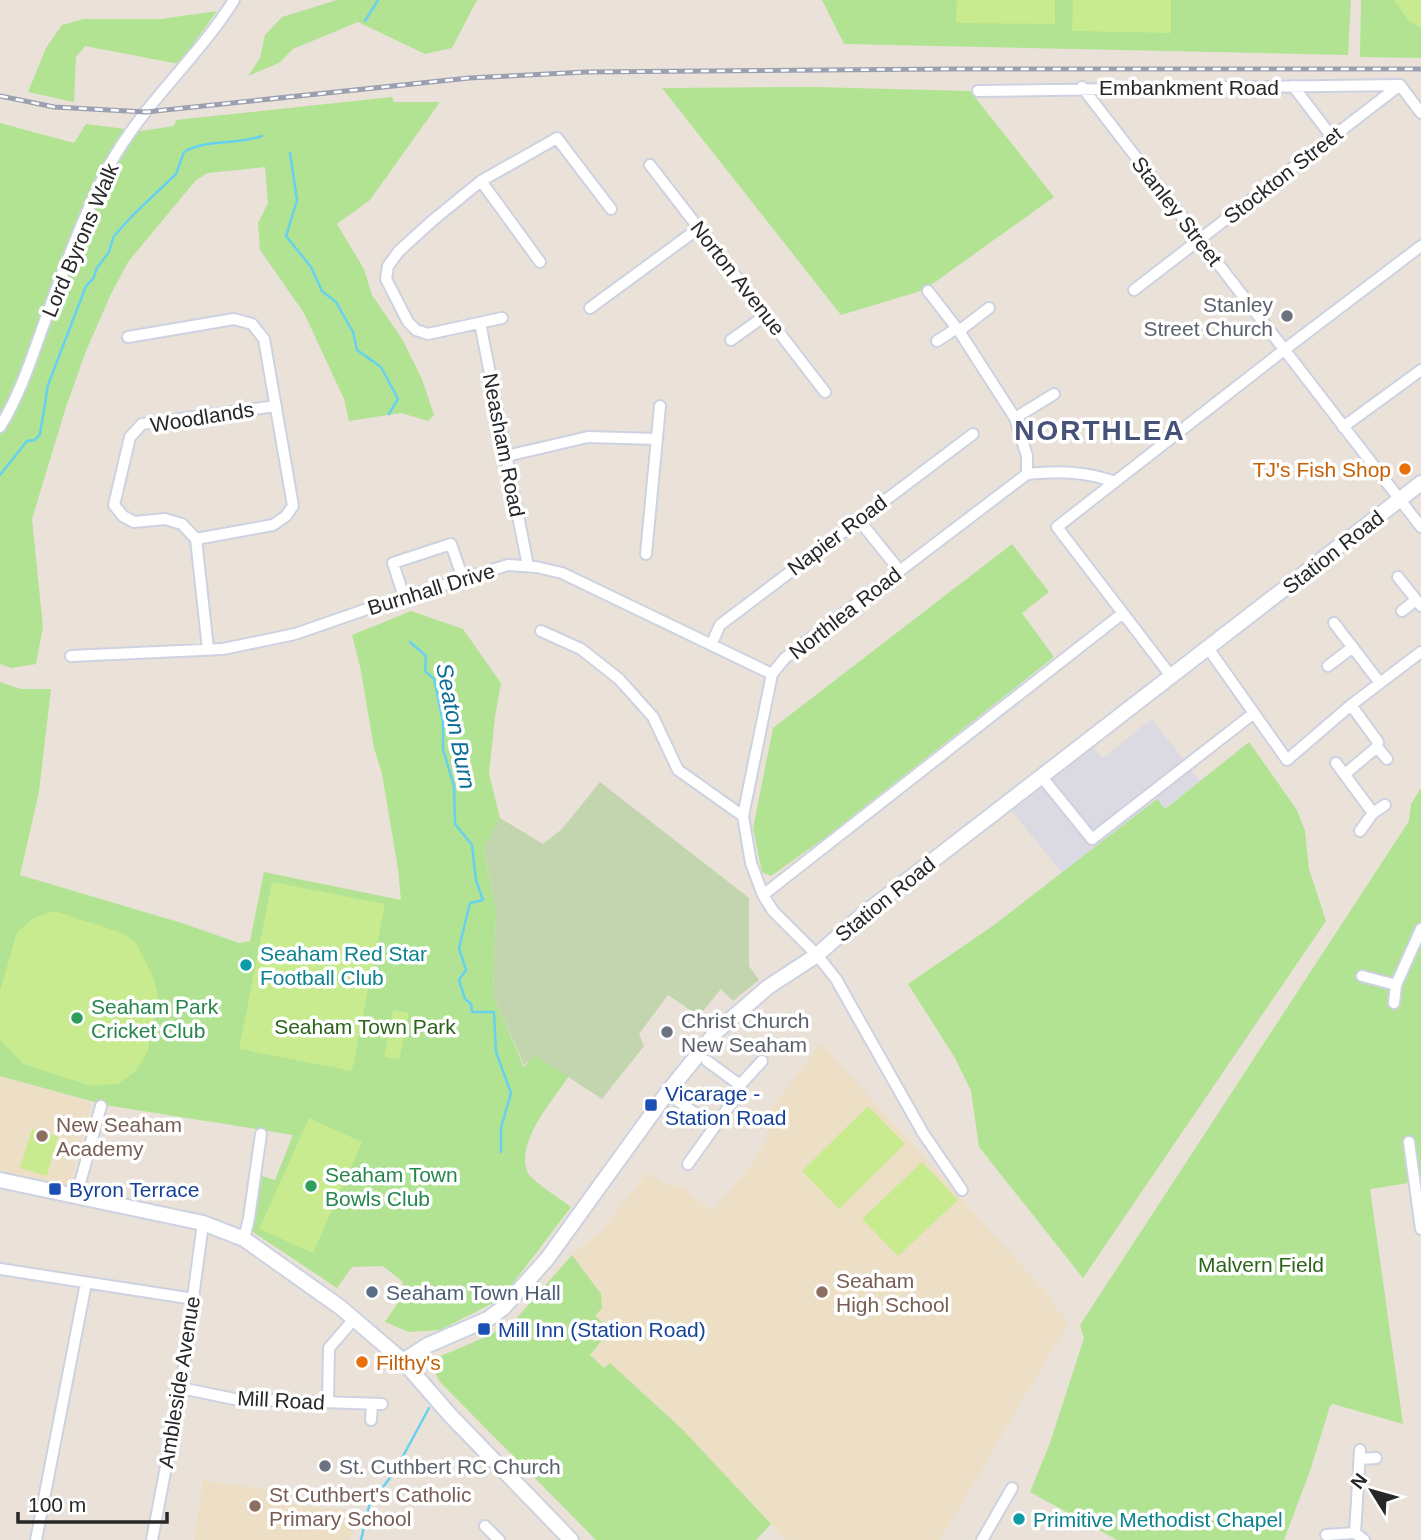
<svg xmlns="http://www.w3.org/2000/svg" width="1421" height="1540" font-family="Helvetica,sans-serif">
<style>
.industrial{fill:#dbd9e2}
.education{fill:#eddfc6}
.green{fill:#b1e393}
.cemetery{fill:#c3d5af}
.pitch{fill:#c7eb8e}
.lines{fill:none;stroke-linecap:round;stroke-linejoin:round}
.stream{stroke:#68d1f0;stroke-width:2.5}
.street-casing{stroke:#cdd2e1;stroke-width:14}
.secondary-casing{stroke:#cdd2e1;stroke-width:18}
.street{stroke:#fff;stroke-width:10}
.secondary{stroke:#fff;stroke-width:14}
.rail-casing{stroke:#9b9fb2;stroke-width:5}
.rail{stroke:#fff;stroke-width:2.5;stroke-dasharray:8;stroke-linecap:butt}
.worship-dot{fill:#6b7280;stroke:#fff;stroke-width:2.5}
.food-dot{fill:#e8710a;stroke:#fff;stroke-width:2.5}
.culture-dot{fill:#0f9aa8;stroke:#fff;stroke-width:2.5}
.leisure-dot{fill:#2e9e5b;stroke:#fff;stroke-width:2.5}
.transit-dot{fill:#1a4fb4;stroke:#fff;stroke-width:2.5}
.education-dot{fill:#8d6e63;stroke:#fff;stroke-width:2.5}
.service-dot{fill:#5c6f8a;stroke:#fff;stroke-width:2.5}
.labels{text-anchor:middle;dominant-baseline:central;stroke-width:7;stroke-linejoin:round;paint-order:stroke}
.street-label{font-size:21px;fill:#272727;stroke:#fff}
.worship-label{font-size:21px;fill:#5b616d;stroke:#fff;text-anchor:start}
.food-label{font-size:21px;fill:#c56008;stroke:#fff;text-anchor:end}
.culture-label{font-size:21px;fill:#0d838f;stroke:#fff;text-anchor:start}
.leisure-label{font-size:21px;fill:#27864d;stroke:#fff;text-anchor:start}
.park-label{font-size:21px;fill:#2a6418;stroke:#fff}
.transit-label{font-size:21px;fill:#164399;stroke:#fff;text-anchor:start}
.education-label{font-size:21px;fill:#785e54;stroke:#fff;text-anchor:start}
.service-label{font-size:21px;fill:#4e5e75;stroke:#fff;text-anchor:start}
.water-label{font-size:23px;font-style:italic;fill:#0b6d97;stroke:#fff}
.district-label{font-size:28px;font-weight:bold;letter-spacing:2px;fill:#475278;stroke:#fff}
</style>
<rect width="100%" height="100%" fill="#eae2d8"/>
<path class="industrial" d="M1152 719 1200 781 1164 809 1156 799 1062 873 1012 811 1093 748 1103 758Z"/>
<path class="education" d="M821 1043 1044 1290 1068 1323 940 1540H785L771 1524 590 1355 595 1316 601 1294 572 1255 600 1232 648 1172 663 1184 682 1187 712 1211 747 1170 766 1142 768 1134 765 1122 769 1111Z
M0 1076 92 1102 69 1189 0 1171Z
M203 1480 269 1490 274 1502 360 1512 350 1540H194Z"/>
<path class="green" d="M337 0H477L452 48 425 54 358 22 293 49 279 63 248 76 260 58 265 35 282 17Z
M822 0H1351L1348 55 844 44Z
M1361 0H1421V58L1360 57Z
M217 11 179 64 85 46 76 57 74 102 28 92 46 48 62 25 84 19H161Z
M813 87 970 91 1054 197 924 290 841 315 662 88Z
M392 97 394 102H440L370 200 337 224 364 269 372 295 402 339 422 379 434 415 428 421 401 413 349 421 344 399 304 313 260 250 258 223 268 203 265 167 208 173 196 180 128 262 111 294 86 351 66 407 32 519 43 627 36 664 11 668 0 664V123L74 143 86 124 141 131 174 126 176 120Z
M1012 544 1049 592 1022 613 1054 657 826 837 771 876 762 872 753 828 773 728Z
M411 611 463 629 501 683 495 717 489 774 500 818 484 849 496 911 493 995 524 1067 535 1055 569 1076C554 1099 514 1143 528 1173 533 1182 561 1199 571 1207L514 1282 493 1303 440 1330 409 1332 385 1322 403 1295V1282L383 1266 352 1267 337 1288 250 1230 262 1176 275 1180 293 1135 105 1105 0 1076V682L21 689H51L39 792 20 875 185 924 239 943 250 941 264 872 401 900 398 869 382 774 374 748 360 666 352 635Z
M1249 742 1297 810 1305 831 1309 869 1326 921 1083 1278 979 1147 971 1091 955 1058 908 984 994 925 1157 799 1165 809Z
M1421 788V1181L1370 1189 1403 1424 1333 1404 1330 1406 1310 1471 1284 1540H1117L1030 1492 1050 1443 1084 1338 1080 1325 1409 821 1411 804Z
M572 1255 601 1294 602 1308 595 1316 611 1329 590 1355 604 1368 610 1363 682 1429 771 1524 756 1540H596L440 1382 436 1374 435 1361 439 1357 490 1335 514 1321Z"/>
<path class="cemetery" d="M600 782 749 898V966L759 980 733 1001 721 989 699 1016 668 995 639 1034 644 1046 602 1099 536 1056 524 1065 493 995 496 911 484 848 500 818 543 844 562 829Z"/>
<path class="pitch" d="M957 0H1055V24L956 23Z
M1073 0H1171V33L1072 31Z
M1394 0H1421V28L1408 20Z
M272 882 385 904 352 1071 239 1049Z
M55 911 125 934 136 943 154 979 158 997 148 1050 137 1070 118 1084 91 1086 23 1064 0 1040V991L17 932 35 917Z
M393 1010 409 1013 399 1060 384 1057Z
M868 1106 905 1144 839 1209 802 1171Z
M309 1118 362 1142 313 1253 259 1229Z
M32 1129 58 1136 47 1176 20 1168Z
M922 1162 958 1200 898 1256 862 1219Z"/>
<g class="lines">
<path class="stream" d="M365 21 378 0
M290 153 297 200 286 236 311 267 322 291 336 302 353 332 357 350 381 367 398 399 389 414
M0 475 27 441 35 440 40 434 48 385 86 286 93 279 97 268 109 252 114 236 133 215 176 174 184 152C206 139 237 145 262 136
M410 642 426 656 425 671 434 679 443 722V749L454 786 455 824 472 845 476 880 483 900 470 903 459 948 466 970 459 980 465 999 471 1004 472 1012H494L496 1052 511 1093 501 1128V1152
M361 1540 369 1506 395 1471 429 1408"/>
<defs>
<path id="street" d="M1400 85 1421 113
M1293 86 1332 137
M1082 87 1421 527
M978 91 1400 85
M650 165 825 392
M481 181 540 262
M1134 290 1400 85
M928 291 959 331 1015 418 1027 456V474
M590 308 699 228
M502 318 428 334 416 330 408 322 386 279 388 266 399 251 432 221 481 181 557 138 611 209
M480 323 528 566
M959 331 989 308
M128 337 234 319 252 324 264 339 293 506 286 516 273 525 196 539
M731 340 766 315
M937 341 957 328
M1015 418 1054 394
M0 427C19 396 30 363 42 329 62 274 82 218 109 166 142 105 197 59 234 0
M1343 427 1421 370
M506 456 588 437 657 439
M858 519 900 571
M646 554 660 406
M1398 577 1421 606
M404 597 393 563 451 544 463 579
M1402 611 1416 600
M1334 623 1380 683
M541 631 581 649 619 679 653 717 678 770 743 816
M711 645 720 625 973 434
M1208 648 1287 760 1351 705 1421 652
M208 649 196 539 182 524 165 519 134 522 123 516 114 505 130 437 142 424 276 406
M71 656 223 649 295 634 370 608 508 565 536 567 562 573 772 674
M1328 666 1353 647
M1171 676 1057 527 1284 350 1421 246
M1377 747 1387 759
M1336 763 1373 813
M1345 774 1377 747 1378 742 1351 705
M1041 776 1092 839 1254 713
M1360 831 1373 813 1385 805
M763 895 1123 613
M1362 976 1396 985
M1394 1003 1396 985 1421 929
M707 1061 740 1085 762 1061
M667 1093 714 1127
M1409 1142 1421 1229
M688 1164 740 1091V1085
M962 1190 923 1133 836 979 817 955 773 911 763 895 751 863 743 816 772 674 785 658 1027 474C1058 471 1085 471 1115 482
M76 1198 101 1106
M244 1239 249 1218 261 1134
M0 1269 194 1299
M181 1388 234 1399 382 1404
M328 1402 329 1348 354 1319
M371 1420 372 1404
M1360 1450 1355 1533 1364 1540
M1360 1459 1376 1458
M485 1526 499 1540
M1326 1535 1355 1533
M36 1540 86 1283
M152 1540 181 1388 203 1223
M982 1540 1012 1488"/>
<path id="secondary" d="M0 1180 203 1223 244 1239 340 1307 403 1361 450 1415 571 1540
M403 1361 428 1345 488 1319 503 1308 547 1259 667 1093 717 1031 768 987 817 955 861 916 1421 483"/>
</defs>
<use href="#street" class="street-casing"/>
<use href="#secondary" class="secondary-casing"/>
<use href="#street" class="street"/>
<use href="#secondary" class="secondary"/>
<defs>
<path id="rail" d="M0 96 54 107 146 112 469 78 586 72 948 69H1421"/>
</defs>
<use href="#rail" class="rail-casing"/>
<use href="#rail" class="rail"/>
</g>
<g class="worship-dot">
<circle cx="1287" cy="316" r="7"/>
<circle cx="667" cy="1032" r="7"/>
<circle cx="325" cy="1466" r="7"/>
</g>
<g class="food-dot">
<circle cx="1405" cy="469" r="7"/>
<circle cx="362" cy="1362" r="7"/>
</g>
<g class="culture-dot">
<circle cx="246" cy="965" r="7"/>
<circle cx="1019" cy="1519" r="7"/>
</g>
<g class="leisure-dot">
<circle cx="77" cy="1018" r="7"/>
<circle cx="311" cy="1186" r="7"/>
</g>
<g class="transit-dot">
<rect x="644" y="1098" width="14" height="14" rx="3.5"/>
<rect x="48" y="1182" width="14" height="14" rx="3.5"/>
<rect x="477" y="1322" width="14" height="14" rx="3.5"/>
</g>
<g class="education-dot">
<circle cx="42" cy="1136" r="7"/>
<circle cx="822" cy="1292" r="7"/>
<circle cx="255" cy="1506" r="7"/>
</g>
<circle class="service-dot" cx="372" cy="1292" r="7"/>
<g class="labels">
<g class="street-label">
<text x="1189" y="87">Embankment Road</text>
<text transform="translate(1283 175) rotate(-38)">Stockton Street</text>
<text transform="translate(1177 211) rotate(52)">Stanley Street</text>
<text transform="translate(80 240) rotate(-67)">Lord Byrons Walk</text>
<text transform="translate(738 278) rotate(52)">Norton Avenue</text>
<text transform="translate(202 417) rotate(-9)">Woodlands</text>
<text transform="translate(504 445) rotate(79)">Neasham Road</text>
<text transform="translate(837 535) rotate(-37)">Napier Road</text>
<text transform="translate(1333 552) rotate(-38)">Station Road</text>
<text transform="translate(431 589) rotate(-17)">Burnhall Drive</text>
<text transform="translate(845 613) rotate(-38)">Northlea Road</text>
<text transform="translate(885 899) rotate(-39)">Station Road</text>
<text transform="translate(179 1382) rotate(-81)">Ambleside Avenue</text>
<text transform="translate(281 1400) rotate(3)">Mill Road</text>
</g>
<g class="worship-label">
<text x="1273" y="304" text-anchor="end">Stanley<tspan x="1273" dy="24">Street Church</tspan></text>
<text x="681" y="1020">Christ Church<tspan x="681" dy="24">New Seaham</tspan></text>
<text x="339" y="1466">St. Cuthbert RC Church</text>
</g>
<g class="food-label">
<text x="1391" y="469">TJ's Fish Shop</text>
<text x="376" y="1362" text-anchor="start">Filthy's</text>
</g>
<g class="culture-label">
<text x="260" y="953">Seaham Red Star<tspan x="260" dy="24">Football Club</tspan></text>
<text x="1033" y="1519">Primitive Methodist Chapel</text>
</g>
<g class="leisure-label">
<text x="91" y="1006">Seaham Park<tspan x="91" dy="24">Cricket Club</tspan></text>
<text x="325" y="1174">Seaham Town<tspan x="325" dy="24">Bowls Club</tspan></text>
</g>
<g class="park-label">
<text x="365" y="1026">Seaham Town Park</text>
<text x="1261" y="1264">Malvern Field</text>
</g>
<g class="transit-label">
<text x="665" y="1093">Vicarage -<tspan x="665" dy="24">Station Road</tspan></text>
<text x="69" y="1189">Byron Terrace</text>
<text x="498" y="1329">Mill Inn (Station Road)</text>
</g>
<g class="education-label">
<text x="56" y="1124">New Seaham<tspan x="56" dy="24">Academy</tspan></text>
<text x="836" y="1280">Seaham<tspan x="836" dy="24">High School</tspan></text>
<text x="269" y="1494">St Cuthbert's Catholic<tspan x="269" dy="24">Primary School</tspan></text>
</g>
<g class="service-label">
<text x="386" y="1292">Seaham Town Hall</text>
</g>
<g class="water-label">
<text transform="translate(456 726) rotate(79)">Seaton Burn</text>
</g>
<g class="district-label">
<text x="1100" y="430">NORTHLEA</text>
</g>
</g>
<g transform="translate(1372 1491) rotate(307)" stroke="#ffffff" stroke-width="5" paint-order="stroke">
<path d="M0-5L12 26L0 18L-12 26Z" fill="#272727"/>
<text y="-10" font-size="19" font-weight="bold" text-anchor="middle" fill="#272727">N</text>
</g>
<path d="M18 1512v10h149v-10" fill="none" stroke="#272727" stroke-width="3.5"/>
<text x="28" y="1512" font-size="21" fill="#272727" stroke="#ffffff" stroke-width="5" paint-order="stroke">100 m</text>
</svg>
